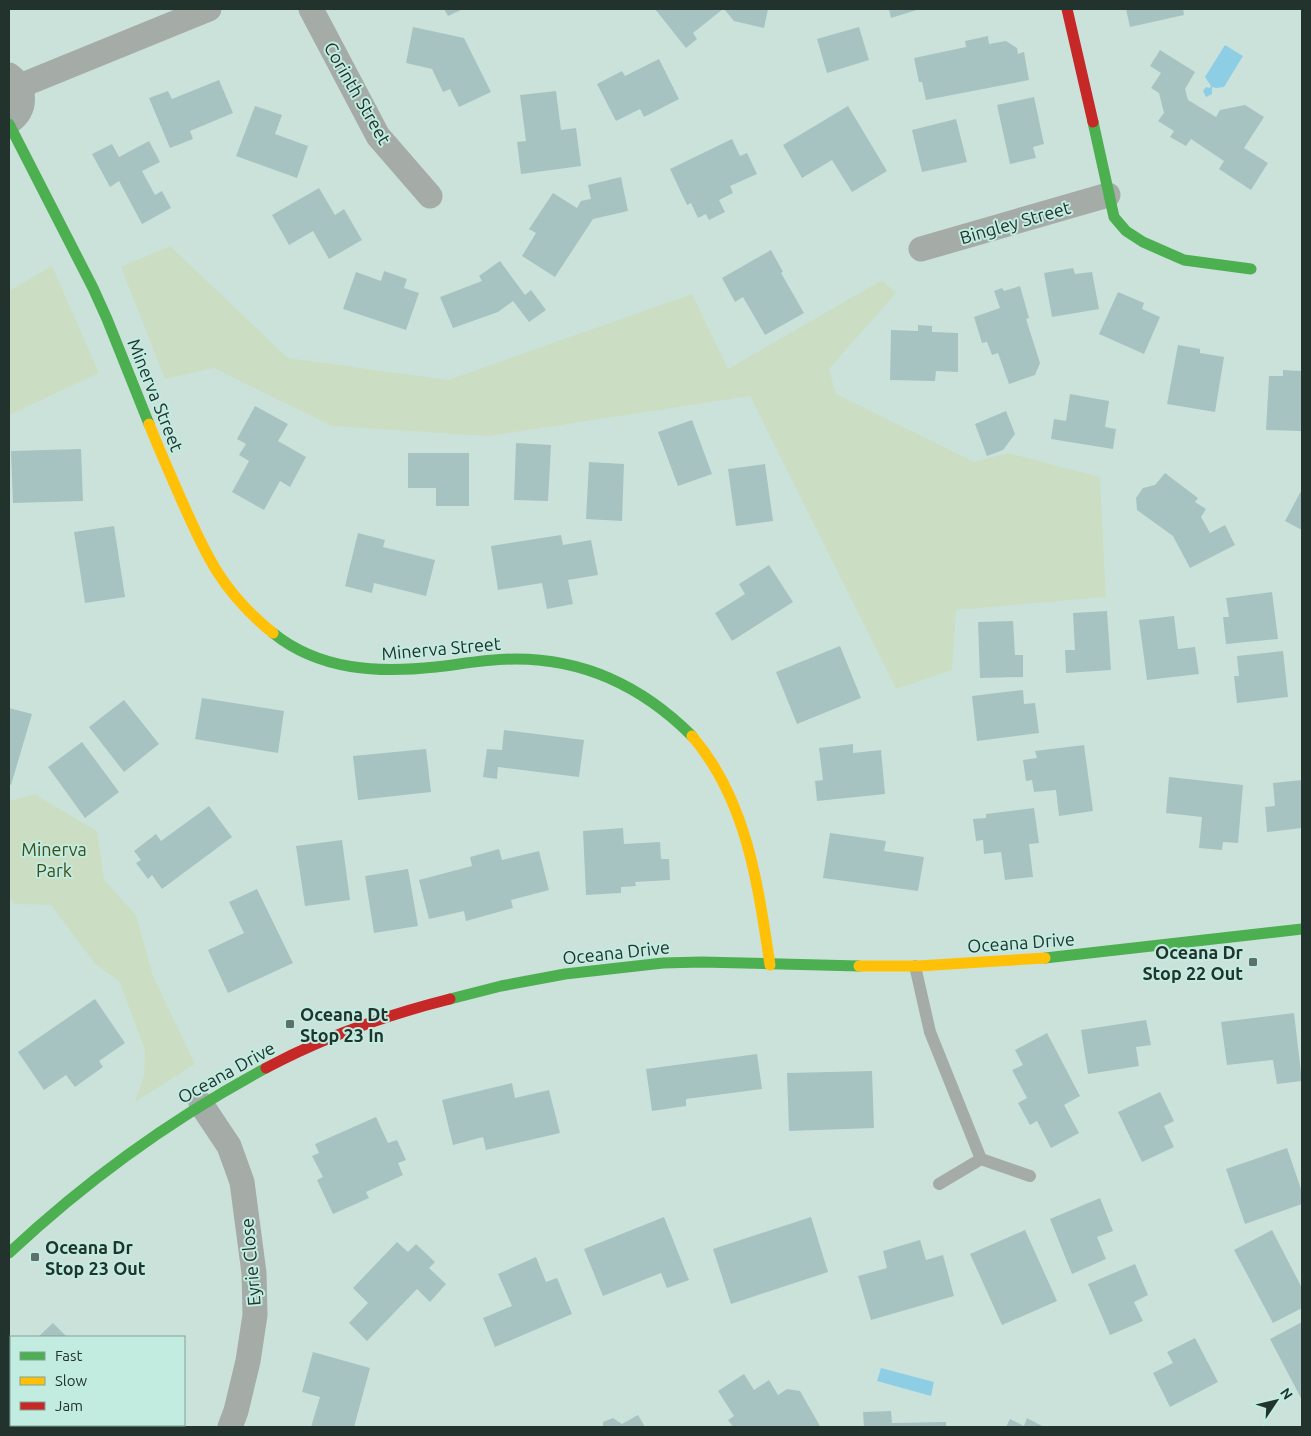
<svg xmlns="http://www.w3.org/2000/svg" width="1311" height="1436" font-family="Ubuntu,sans-serif">
<style>
.green{fill:#cbdec3}
.water{fill:#8ecee5}
.building{fill:#a6c3c1}
.lines{fill:none;stroke-linecap:round;stroke-linejoin:round}
.lane{stroke:#a5aca8;stroke-width:12}
.street{stroke:#a5aca8;stroke-width:25}
.fast{stroke:#4caf50;stroke-width:11}
.slow{stroke:#ffc107;stroke-width:11}
.jam{stroke:#c62828;stroke-width:11}
.poi-dot{fill:#5d706b;stroke:#c1ecdf;stroke-width:2}
.labels{text-anchor:middle;dominant-baseline:central;stroke-width:4;stroke-linejoin:round;paint-order:stroke}
.street-label{font-size:18px;fill:#22332e;stroke:#c1ecdf}
.park-label{font-size:18px;fill:#3f4d1b;stroke:#c1ecdf}
.poi-label{font-size:18px;font-weight:bold;fill:#22332e;stroke:#c1ecdf;text-anchor:start}
</style>
<rect width="100%" height="100%" fill="#cbe2db"/>
<path class="green" d="M170 246 288 358 448 380 692 294 728 369 882 280 896 293 829 369 836 394 974 462 1008 453 1100 477 1106 597 956 610 952 670 896 689 750 396 488 436 332 426 214 368 165 379 121 267Z
M52 266 99 373 9 415V291Z
M34 794 97 831 104 880 136 915 153 976 195 1064 135 1102 144 1075 145 1050 119 981 95 964 51 905 15 904 9 898V801Z"/>
<path class="water" d="M1225 45 1243 56 1224 87 1216 88 1212 87V94L1206 97 1203 91 1206 87 1210 88 1211 86 1205 77Z
M881 1368 934 1382 931 1396 877 1381Z"/>
<path class="building" d="M444 9H463L448 16Z
M655 9H723L693 33 697 39 686 48Z
M724 9H768L764 28 734 21Z
M889 9H920L891 18Z
M1126 9H1183L1184 15 1130 27Z
M413 27 464 38 491 92 459 107 450 89 443 92 432 69 406 63Z
M859 27 869 60 827 73 817 39Z
M988 36 989 44 1006 41 1017 48 1018 54 1024 52 1029 80 926 100 922 82H919L914 58 966 47 965 41Z
M1160 50 1195 72 1185 89 1188 100 1216 117 1220 110 1245 105 1264 117 1244 148 1268 163 1251 190 1219 169 1224 161 1191 139 1186 146 1170 137 1174 131 1158 121 1164 113 1159 93 1151 88 1161 73 1150 66Z
M659 59 679 99 644 117 640 109 616 121 597 84 622 71 625 76Z
M219 80 233 113 190 131 193 139 170 148 149 98 168 91 172 99Z
M556 91 561 130 576 128 581 166 521 174 517 142 526 141 520 95Z
M1034 97 1044 144 1033 147 1036 158 1010 164 997 105Z
M255 106 282 115 275 134 308 146 297 178 236 156Z
M848 106 887 171 852 192 832 160 802 178 783 145Z
M956 119 967 162 922 172 912 130Z
M732 139 740 156 747 153 757 174 730 186 733 193 719 200 725 212 709 220 706 214 698 218 691 203 687 205 670 169Z
M149 141 160 162 142 171 155 195 162 191 171 208 142 224 119 181 110 187 92 154 112 144 119 157Z
M621 177 628 211 593 219 555 277 522 256 536 233 529 229 553 193 577 208 581 201 591 199 588 185Z
M319 188 335 215 344 209 362 240 329 259 313 231 289 245 272 215Z
M771 250 783 272 781 273 804 313 765 335 743 297 735 302 722 278Z
M500 261 525 295 531 290 546 310 529 322 513 301 498 312 453 328 440 297 482 281 479 276Z
M1073 268 1075 274 1092 272 1099 309 1052 317 1044 273Z
M384 271 407 279 404 288 419 293 406 330 343 309 356 272 381 281Z
M1020 286 1029 318 1026 319 1040 363 1035 375 1009 384 998 353 992 355 987 342 982 343 974 317 1000 308 994 291 1002 288 1004 291Z
M1118 292 1144 303 1142 309 1160 317 1144 354 1099 334Z
M918 325 932 326V332L958 333V372L936 371 935 381 890 380 891 330 918 331Z
M1178 345 1200 349V353L1224 357 1215 412 1167 404Z
M1283 370 1302 371 1301 431 1266 430 1269 376H1283Z
M1070 394 1109 401 1105 427 1116 429 1113 449 1051 439 1054 419 1066 421Z
M255 406 288 424 278 441 306 457 290 487 280 481 264 510 232 492 249 461 239 455 246 444 237 439Z
M1006 411 1015 434 1003 450 987 456 975 424Z
M692 420 712 474 678 486 658 432Z
M516 443 551 445 548 501 514 500Z
M81 449 83 501 13 503 11 451Z
M408 453H469V506H436V488H408Z
M589 462 624 464 622 521 586 519Z
M765 464 773 521 736 526 728 469Z
M1165 473 1198 498 1195 502 1206 509 1201 517 1210 533 1225 525 1235 545 1190 568 1173 536 1137 510 1136 498 1143 488 1155 485Z
M1301 491H1302V530L1285 521Z
M114 526 125 597 85 603 74 532Z
M358 533 385 540 383 547 435 560 426 596 374 583 372 593 345 586Z
M561 535 563 545 591 540 598 575 568 580 573 604 547 609 542 583 498 590 491 546Z
M769 565 793 602 732 641 715 613 745 594 739 584Z
M1272 592 1278 639 1226 644 1223 617H1229L1226 598Z
M1107 611 1111 670 1066 673 1065 650H1075L1073 613Z
M1174 616 1178 649 1195 647 1199 674 1147 680 1139 620Z
M1013 621 1015 655H1023V677L980 678 978 622Z
M840 646 861 698 797 724 776 672Z
M1283 651 1288 697 1237 703 1234 676H1239L1237 656Z
M1023 690 1024 704 1035 703 1039 733 977 741 972 696Z
M202 698 284 711 278 753 195 739Z
M124 700 159 744 124 772 89 727Z
M9 708 32 714 11 785 9 784Z
M504 730 584 740 579 777 498 767 497 779 483 777 487 749 502 750Z
M82 742 119 792 85 818 48 767Z
M853 744V753L881 750 885 794 817 801 815 781 823 780 819 748Z
M1084 745 1093 811 1059 816 1056 790 1034 792 1032 780 1026 781 1023 760 1037 758 1035 751Z
M426 749 431 792 358 800 353 756Z
M1169 777 1243 785 1238 843 1223 842 1222 850 1199 848 1202 817 1166 813Z
M1302 780V828L1267 832 1265 807 1275 806 1273 783Z
M209 806 232 837 162 889 152 875 148 879 136 863 141 860 134 851 156 834 161 841Z
M1034 808 1039 843 1029 844 1033 877 1005 880 1001 852 984 854 983 840 976 841 973 819 986 818V814Z
M623 828 624 844 660 842 661 859H669L670 880 635 882 636 886 621 887V893L586 895 583 831Z
M830 833 886 841 884 851 924 857 918 891 823 878Z
M342 840 350 900 305 906 296 846Z
M499 849 502 860 539 851 549 890 511 900 513 908 466 921 464 911 429 919 419 880 472 866 470 857Z
M408 869 418 926 374 933 365 876Z
M257 889 293 963 228 993 208 950 244 933 229 902Z
M95 999 125 1043 99 1061 103 1067 75 1087 66 1075 44 1090 18 1052Z
M1294 1013 1302 1081 1277 1084 1273 1060 1227 1065 1221 1022Z
M1146 1020 1151 1045 1136 1047 1139 1066 1088 1074 1081 1030Z
M1047 1033 1080 1096 1064 1105 1079 1133 1051 1148 1037 1121 1030 1125 1018 1103 1027 1098 1012 1070 1023 1065 1015 1050Z
M757 1054 762 1089 686 1099V1106L652 1111 646 1069Z
M872 1071 874 1128 789 1131 787 1073Z
M512 1083 515 1098 549 1090 560 1133 486 1150 483 1137 453 1145 442 1100Z
M1160 1092 1174 1121 1164 1126 1174 1147 1142 1162 1118 1112Z
M376 1117 388 1143 397 1140 406 1160 398 1163 403 1175 366 1192 369 1198 333 1214 317 1180 323 1177 312 1156 319 1153 315 1144Z
M1287 1148 1302 1192V1204L1245 1224 1226 1169Z
M1100 1198 1113 1231 1097 1237 1106 1259 1072 1274 1050 1219Z
M664 1217 689 1280 667 1288 661 1273 603 1296 584 1249Z
M811 1217 828 1272 731 1304 713 1249Z
M1025 1230 1057 1301 1002 1325 970 1254Z
M1272 1230 1302 1288V1308L1273 1323 1234 1250Z
M920 1240 926 1260 943 1255 954 1296 871 1320 858 1276 887 1268 883 1251Z
M397 1242 408 1252 416 1244 435 1262 429 1268 446 1284 430 1302 417 1289 367 1341 349 1323 368 1303 353 1288Z
M536 1257 546 1282 557 1278 572 1314 495 1347 483 1318 512 1306 498 1274Z
M1135 1264 1148 1295 1134 1302 1143 1321 1110 1335 1088 1284Z
M1302 1322V1400L1270 1339Z
M53 1323 67 1337H38Z
M1195 1338 1218 1382 1170 1407 1153 1373 1173 1363 1167 1352Z
M313 1352 370 1368 354 1427H311L320 1397 302 1392Z
M11 1367V1398L9 1396V1369Z
M744 1374 754 1390 769 1380 778 1395 787 1389 800 1391 820 1426 733 1427 728 1420 734 1416 718 1391Z
M891 1411 892 1423 946 1422V1427H864L863 1412Z
M638 1415 645 1427H603V1422L613 1418 622 1424Z
M1027 1418 1044 1427H1006L1010 1419 1024 1426Z
M75 1425H155L153 1427H106L103 1425 102 1427H79Z"/>
<g class="lines">
<path class="lane" d="M915 966 930 1032 981 1159 1030 1176
M939 1184 981 1159"/>
<path class="street" d="M311 9 378 136 430 196
M9 75C27 88 27 110 9 122
M20 86 209 9
M921 249 1108 195
M201 1104 229 1146 242 1182 254 1273 255 1315 248 1361 236 1411 230 1427"/>
<path class="fast" d="M1093 122 1114 217 1126 231 1143 242 1184 260 1251 269
M9 124 93 288 107 319 149 424
M273 633C320 671 379 673 436 667 462 664 489 659 516 659 586 659 643 687 692 736
M1045 958 1302 929
M450 999 501 986 565 974 663 963 702 962 859 966
M9 1253C88 1179 171 1119 266 1068"/>
<path class="slow" d="M149 424C159 449 170 474 181 499 206 556 223 593 273 633
M692 736C747 800 758 885 770 965
M859 966H918L1045 958"/>
<path class="jam" d="M1067 9 1093 122
M266 1068C324 1037 386 1015 450 999"/>
</g>
<g class="poi-dot">
<rect x="1248" y="957" width="10" height="10" rx="2.5"/>
<rect x="285" y="1019" width="10" height="10" rx="2.5"/>
<rect x="30" y="1252" width="10" height="10" rx="2.5"/>
</g>
<g class="labels">
<g class="street-label">
<text transform="translate(358 93) rotate(60)">Corinth Street</text>
<text transform="translate(1015 222) rotate(-16)">Bingley Street</text>
<text transform="translate(156 395) rotate(68)">Minerva Street</text>
<text transform="translate(441 648) rotate(-5)">Minerva Street</text>
<text transform="translate(1021 942) rotate(-4)">Oceana Drive</text>
<text transform="translate(616 952) rotate(-6)">Oceana Drive</text>
<text transform="translate(226 1072) rotate(-29)">Oceana Drive</text>
<text transform="translate(250 1262) rotate(-95)">Eyrie Close</text>
</g>
<g class="park-label">
<text x="54" y="849">Minerva<tspan x="54" dy="21">Park</tspan></text>
</g>
<g class="poi-label">
<text x="1243" y="952" text-anchor="end">Oceana Dr<tspan x="1243" dy="21">Stop 22 Out</tspan></text>
<text x="300" y="1014">Oceana Dt<tspan x="300" dy="21">Stop 23 In</tspan></text>
<text x="45" y="1247">Oceana Dr<tspan x="45" dy="21">Stop 23 Out</tspan></text>
</g>
</g>
<rect width="1311" height="1436" fill="none" stroke="#22332e" stroke-width="20"/>
<rect x="10" y="1336" width="175" height="90" fill="#c1ecdf" stroke="#81a298"/>
<rect x="20" y="1352" width="25" height="8" fill="#4caf50" stroke="#81a298"/>
<text x="55" y="1361" font-size="15" fill="#22332e">Fast</text>
<rect x="20" y="1377" width="25" height="8" fill="#ffc107" stroke="#81a298"/>
<text x="55" y="1386" font-size="15" fill="#22332e">Slow</text>
<rect x="20" y="1402" width="25" height="8" fill="#c62828" stroke="#81a298"/>
<text x="55" y="1411" font-size="15" fill="#22332e">Jam</text>
<g transform="translate(1276 1401) rotate(55)" stroke="#c1ecdf" stroke-width="4" paint-order="stroke">
<path d="M0-4L9 19L0 12L-9 19Z" fill="#22332e"/>
<text y="-8" font-size="14" font-weight="bold" text-anchor="middle" fill="#22332e">N</text>
</g>
</svg>
